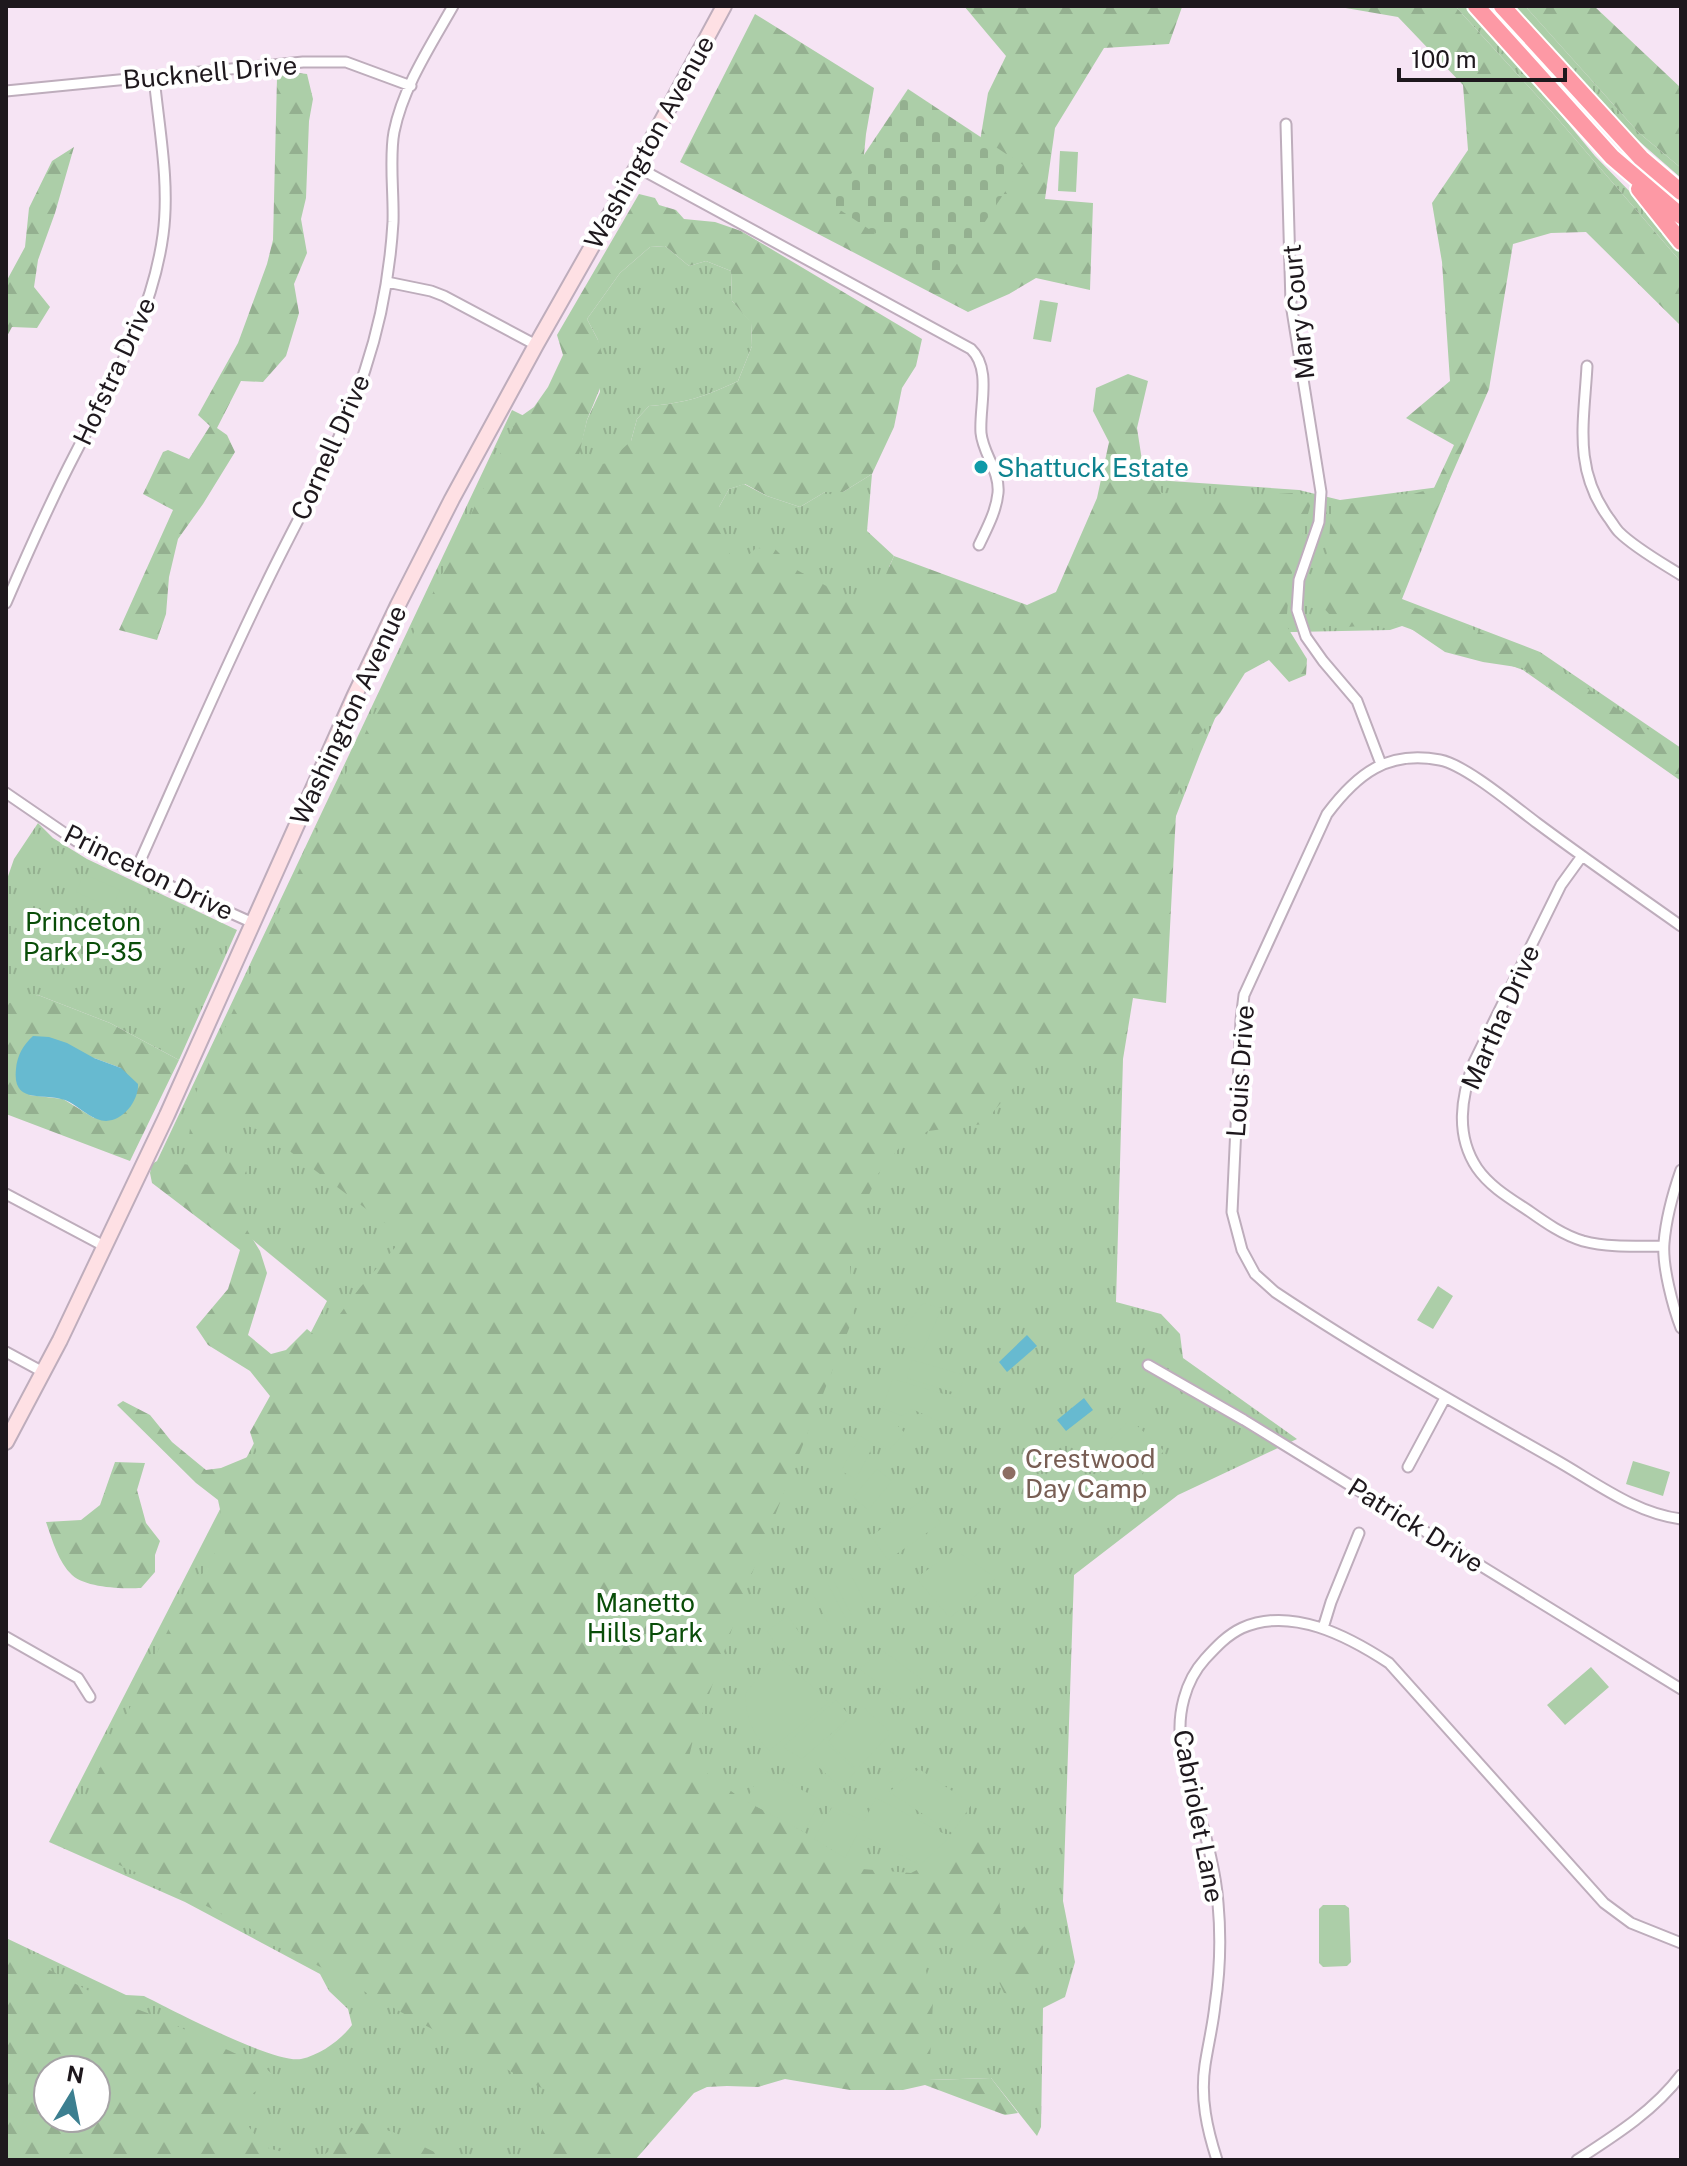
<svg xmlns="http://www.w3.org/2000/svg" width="1687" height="2166" font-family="'Public Sans',sans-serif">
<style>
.grass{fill:url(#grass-tufts);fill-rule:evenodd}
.forest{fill:url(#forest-firs);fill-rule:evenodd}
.cemetery{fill:url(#cemetery-stones)}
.garden{fill:#accea8}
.water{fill:#67bad0}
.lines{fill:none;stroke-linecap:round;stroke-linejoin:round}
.minor-casing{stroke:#beadbc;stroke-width:13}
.secondary-casing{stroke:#beadbc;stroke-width:18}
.motorway-casing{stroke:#fff;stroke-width:20}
.minor{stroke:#fff;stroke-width:9}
.secondary{stroke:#fee0e4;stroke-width:14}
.motorway{stroke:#fd99a5;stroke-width:16}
.culture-dot{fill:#0f9aa8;stroke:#fff;stroke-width:3}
.education-dot{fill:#8d6e63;stroke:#fff;stroke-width:3}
.labels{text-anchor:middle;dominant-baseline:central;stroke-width:8;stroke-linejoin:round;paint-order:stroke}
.street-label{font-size:26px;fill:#1e181d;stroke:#fff}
.culture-label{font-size:26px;fill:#0d838f;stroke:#fff;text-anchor:start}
.park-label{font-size:26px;fill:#094d08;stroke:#fff}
.education-label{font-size:26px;fill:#785e54;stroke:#fff;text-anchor:start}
</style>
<defs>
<pattern id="grass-tufts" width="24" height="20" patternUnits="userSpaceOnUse" patternTransform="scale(2)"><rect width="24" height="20" fill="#accea8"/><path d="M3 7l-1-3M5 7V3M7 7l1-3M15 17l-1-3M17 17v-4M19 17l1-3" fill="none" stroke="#94b090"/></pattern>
<pattern id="forest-firs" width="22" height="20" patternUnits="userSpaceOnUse" patternTransform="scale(2)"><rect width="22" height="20" fill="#accea8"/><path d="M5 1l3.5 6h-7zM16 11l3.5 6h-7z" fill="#94b090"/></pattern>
<pattern id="cemetery-stones" width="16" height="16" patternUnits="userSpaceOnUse" patternTransform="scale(2)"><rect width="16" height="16" fill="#accea8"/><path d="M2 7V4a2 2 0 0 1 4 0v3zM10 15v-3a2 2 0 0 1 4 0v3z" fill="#94b090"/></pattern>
</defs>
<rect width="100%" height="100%" fill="#f6e4f4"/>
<path class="grass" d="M1455 6H1465L1547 98 1595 156 1636 198 1681 252V262L1551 111Z
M1512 6H1525L1638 132 1681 168V178L1609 115Z
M665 246 689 266 706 261 731 271 732 301 751 322 752 346 738 381C704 397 686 403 649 406L637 419 631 441 719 513V507L729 489 744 484 767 496 800 507 825 492H843L872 474 867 531 894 556 889 567 1059 618 1112 477 1299 490 1340 500 1447 486 1402 599 1540 652 1681 748V781L1523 670 1402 626 1390 630 1251 633 1200 754 1082 1059H1123L1116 1302 1161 1314 1180 1334 1183 1358 1297 1439 1178 1495 1074 1575 1063 1901 1075 1962 1065 1997 1043 2008 1041 2127 1037 2136 991 2078 929 2080 695 2044 589 2160H6V1938L126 1995 144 1996C172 2010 275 2064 301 2059 320 2055 341 2040 352 2025L348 2009 329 1991 320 1974 185 1902 49 1842 327 1301 157 1161 512 410 581 444 587 420 600 392 598 340 587 319 620 273 650 247ZM48 2070H96V2118H48Z
M38 823 53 838 87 859 237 930 179 1060 110 1023 38 995 6 1011V882L14 859Z"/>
<path class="forest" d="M964 6H1197L1182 7 1169 44 1104 48 1055 128 1045 199 1093 203 1090 290 1036 278 1009 294 968 312 680 162 755 14 874 88 866 134 860 195 977 159 988 93 1006 56Z
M1334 6H1455L1551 111 1681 262V326L1586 232 1551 233 1513 244 1489 389 1399 596 1403 603 1535 653 1681 752V780L1523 668 1483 662 1445 652 1401 622 1348 627 1338 624 1321 605 1320 592 1328 559 1330 526 1334 508 1338 504 1389 501 1434 488 1454 445 1406 418 1450 381 1442 262 1432 203 1468 150 1463 85 1398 17Z
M1525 6H1594L1681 88V168L1638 132Z
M290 72 307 74 313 99 309 121 306 198 301 219 307 253 294 284 299 313 286 356 263 382 241 381 217 428 227 435 235 452 203 504 178 539 169 577 166 614 157 640 119 630 173 510 143 494 163 452 168 450 189 459 210 426 198 415 238 343 267 264 273 240 277 78Z
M74 147 55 213 38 260 34 287 50 307 37 328 12 327 6 338V282L25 247 29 208 52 161Z
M639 194 655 198 659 205 676 210 684 219 715 222 741 231 922 339 916 366 902 388 894 427 872 474 843 492H825L800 507 767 496 745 484 729 489 719 507 722 532 729 553 739 564 755 549 772 546 795 569 843 595 876 597 894 556 1027 605 1056 592 1097 498 1109 442 1093 411 1096 388 1128 374 1148 381 1137 428 1143 467 1162 493 1231 497 1294 493 1311 503 1290 580 1286 625 1307 659 1306 675 1289 682 1269 660 1245 673 1220 713 1195 738 1189 766 1177 795 1166 1003 1133 998 1123 1059 1036 1061 983 1124 928 1131 900 1147 878 1174 863 1209 850 1266 854 1316 747 1586 693 1740 689 1757 708 1774 739 1797 804 1832 862 1869 911 1873 950 1853 979 1830 991 1843 987 1869 999 1898 1004 1947 1025 1926 1041 1927 1044 1972 1021 1995 1004 1993 990 1962 959 1931 920 1945 933 2001 929 2080 991 2078 1018 2113 1005 2115 925 2085 903 2090H850L785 2079 758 2087 727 2086 707 2087 694 2093 635 2160H524C544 2143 545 2116 549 2092 488 2059 427 2027 367 1993 270 1939 172 1883 67 1844L69 1831 178 1610 211 1561 225 1533 218 1500 196 1483 117 1405 123 1401 150 1415 172 1442 206 1470 221 1468 257 1453 250 1432 270 1396 250 1371 208 1345 196 1327 228 1289 240 1250 152 1183 150 1173 152 1164 157 1161 191 1165 189 1137 193 1100 209 1062 287 895 517 419 534 407 548 387 563 355 557 335ZM665 246 689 266 706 261 731 271 732 301 751 323 752 346 738 381C704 397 686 403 649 406L637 419 631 441 607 463 596 465 579 455 587 420 607 371 598 340 587 319 620 273 650 247ZM224 1116 247 1126 263 1131 398 1233 400 1242C372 1274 342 1305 323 1342L307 1329 286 1350 271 1354 248 1335 267 1273 260 1251 236 1212 237 1190 248 1167C225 1159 214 1141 218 1118Z
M38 995 110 1023 179 1060 130 1161 6 1114V1004ZM94 1058 121 1068 94 1118 63 1099 29 1095Z
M115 1462 145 1463 137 1490 146 1523 160 1541 155 1555V1572L141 1588C123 1589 86 1588 72 1575 58 1562 52 1539 46 1522L81 1520 100 1505Z
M6 1947 91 1992 158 2017 264 2067 277 2078 253 2093 240 2115 264 2147 294 2155 322 2157 361 2123 393 2132 451 2160H6ZM48 2070H96V2118H48Z"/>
<path class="cemetery" d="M908 89 1023 165 946 280 831 204Z"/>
<path class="garden" d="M1060 151 1078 152 1076 192 1058 191Z
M1040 300 1058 303 1051 342 1033 339Z
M84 874 120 890 112 908 76 892Z
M1438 1286 1453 1296 1433 1329 1417 1320Z
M923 1303 942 1308 923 1350 897 1344 905 1327Z
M912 1360 964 1375 959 1394 907 1378Z
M893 1379 960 1399 947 1425 912 1409 902 1416 882 1408Z
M1130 1419 1164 1451 1135 1481 1102 1448Z
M894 1422 905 1433 888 1451 876 1440Z
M860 1436 874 1444 856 1479 841 1471Z
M1633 1461 1670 1472 1663 1496 1626 1484Z
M877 1469 892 1481 868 1510 853 1497Z
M924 1499 941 1523 888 1560 871 1536Z
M955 1550 996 1578 950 1618 916 1578Z
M850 1573 868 1608 852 1616 834 1581Z
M828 1584 846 1619 830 1627 812 1592Z
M788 1616 801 1635 780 1650 767 1631Z
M883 1651 923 1680 906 1703 859 1669Z
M776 1654 829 1702 769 1751C751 1730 747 1721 745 1694Z
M1591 1667 1609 1687 1565 1725 1547 1705Z
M836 1700 851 1717 862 1706 891 1733 857 1769 828 1742 849 1718 802 1759 783 1747Z
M826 1743 856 1771 841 1788 810 1759Z
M896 1767 905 1776 897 1785 919 1769 972 1804 952 1833 889 1792 895 1787 885 1777Z
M762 1769 821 1800 804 1832 746 1801Z
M876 1798 950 1837 920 1865 858 1833 845 1858 814 1839 832 1807 864 1821Z
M1323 1905H1345L1349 1908 1351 1962 1347 1966 1323 1967 1319 1963V1909Z"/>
<path class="water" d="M33 1036 49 1037 67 1043 94 1058 121 1068 138 1084C139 1103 118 1128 97 1119 86 1115 77 1105 65 1100 43 1092 12 1105 16 1069 17 1056 23 1045 33 1036Z
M1027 1335 1037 1346 1007 1372 999 1362Z
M1084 1398 1093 1410 1066 1431 1057 1420Z"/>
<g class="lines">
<defs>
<path id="minor" d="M6 91 303 62H346L411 86
M1286 124 1291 304 1321 492 1319 522 1299 580 1297 610 1306 637 1323 661 1357 701 1381 764
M637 167 971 349C992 369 979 407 981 433 983 454 1000 471 998 493 996 512 987 528 979 545
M387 282 431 291 444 296 536 345
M1587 366C1584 422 1573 468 1608 517 1612 522 1615 528 1619 532 1635 548 1662 563 1681 575
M6 603C28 552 50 502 75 454 112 382 152 316 163 235 170 183 159 129 154 77
M6 793 76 841 117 862 253 923
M1582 856 1561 885 1474 1062C1461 1097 1455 1135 1477 1168 1490 1187 1511 1199 1529 1211 1546 1223 1563 1235 1583 1241 1609 1248 1637 1246 1663 1246
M136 870C179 774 220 678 266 584 300 513 341 445 365 370 381 322 390 272 393 222 394 194 389 158 394 132 403 87 431 45 453 6
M1681 926C1633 892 1584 858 1537 823 1514 806 1466 765 1440 760 1387 750 1357 774 1327 814L1244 995 1241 1020 1232 1212 1242 1250 1255 1274 1275 1292C1365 1352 1460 1406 1554 1459 1595 1482 1634 1513 1681 1519
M1681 1170C1673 1193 1666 1218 1664 1243 1662 1266 1673 1307 1681 1328
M6 1194 104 1246
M6 1352 43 1372
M1148 1365 1244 1420 1681 1689
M1408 1467 1445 1398
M1323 1628 1331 1602 1359 1533
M6 1637 78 1678 90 1697
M1217 2160C1207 2129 1200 2098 1205 2065 1208 2045 1213 2025 1215 2005 1220 1972 1221 1936 1218 1903 1215 1861 1200 1819 1190 1779 1187 1767 1183 1755 1181 1743 1177 1714 1185 1681 1205 1659 1216 1647 1227 1635 1242 1628 1291 1606 1348 1636 1389 1663L1604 1903 1631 1923 1681 1943
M1577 2160C1614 2136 1654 2111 1681 2075"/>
<path id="secondary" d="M6 1442 60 1340 167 1115 354 697 398 605 452 499 536 345 637 167 724 6"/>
<path id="motorway" d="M1476 6 1612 157 1681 216
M1502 6 1641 158 1681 192
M1639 189 1681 242"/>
</defs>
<use href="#minor" class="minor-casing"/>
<use href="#secondary" class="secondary-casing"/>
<use href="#motorway" class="motorway-casing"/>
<use href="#minor" class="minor"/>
<use href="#secondary" class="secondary"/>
<use href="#motorway" class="motorway"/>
</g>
<circle class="culture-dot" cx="981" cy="467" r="8"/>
<circle class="education-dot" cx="1009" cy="1473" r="8"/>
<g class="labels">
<g class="street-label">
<text transform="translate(210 72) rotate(-5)">Bucknell Drive</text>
<text transform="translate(649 142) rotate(-61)">Washington Avenue</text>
<text transform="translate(1298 312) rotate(-96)">Mary Court</text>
<text transform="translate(114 371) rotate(-65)">Hofstra Drive</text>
<text transform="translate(330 447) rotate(-66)">Cornell Drive</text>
<text transform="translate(348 715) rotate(-65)">Washington Avenue</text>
<text transform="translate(149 872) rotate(26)">Princeton Drive</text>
<text transform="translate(1500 1017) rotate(-66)">Martha Drive</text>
<text transform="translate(1240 1071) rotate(-86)">Louis Drive</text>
<text transform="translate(1416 1525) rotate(32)">Patrick Drive</text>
<text transform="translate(1199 1816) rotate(79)">Cabriolet Lane</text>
</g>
<g class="culture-label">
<text x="997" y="467">Shattuck Estate</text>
</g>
<g class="park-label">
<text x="83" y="921">Princeton<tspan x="83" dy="30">Park P-35</tspan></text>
<text x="645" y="1602">Manetto<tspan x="645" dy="30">Hills Park</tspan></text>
</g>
<g class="education-label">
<text x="1025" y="1458">Crestwood<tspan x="1025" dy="30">Day Camp</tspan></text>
</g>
</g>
<rect width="1687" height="2166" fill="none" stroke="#1e181d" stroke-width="16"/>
<g transform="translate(72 2094) rotate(10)"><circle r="38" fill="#ffffff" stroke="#a5a3a5" stroke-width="2"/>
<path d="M0-6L14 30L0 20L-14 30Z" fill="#3c7f90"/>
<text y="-12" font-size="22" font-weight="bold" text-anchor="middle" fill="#1e181d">N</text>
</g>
<path d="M1399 68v12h166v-12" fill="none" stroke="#1e181d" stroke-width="4"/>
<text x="1411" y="68" font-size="24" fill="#1e181d" stroke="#ffffff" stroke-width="6" paint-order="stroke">100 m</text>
</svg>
